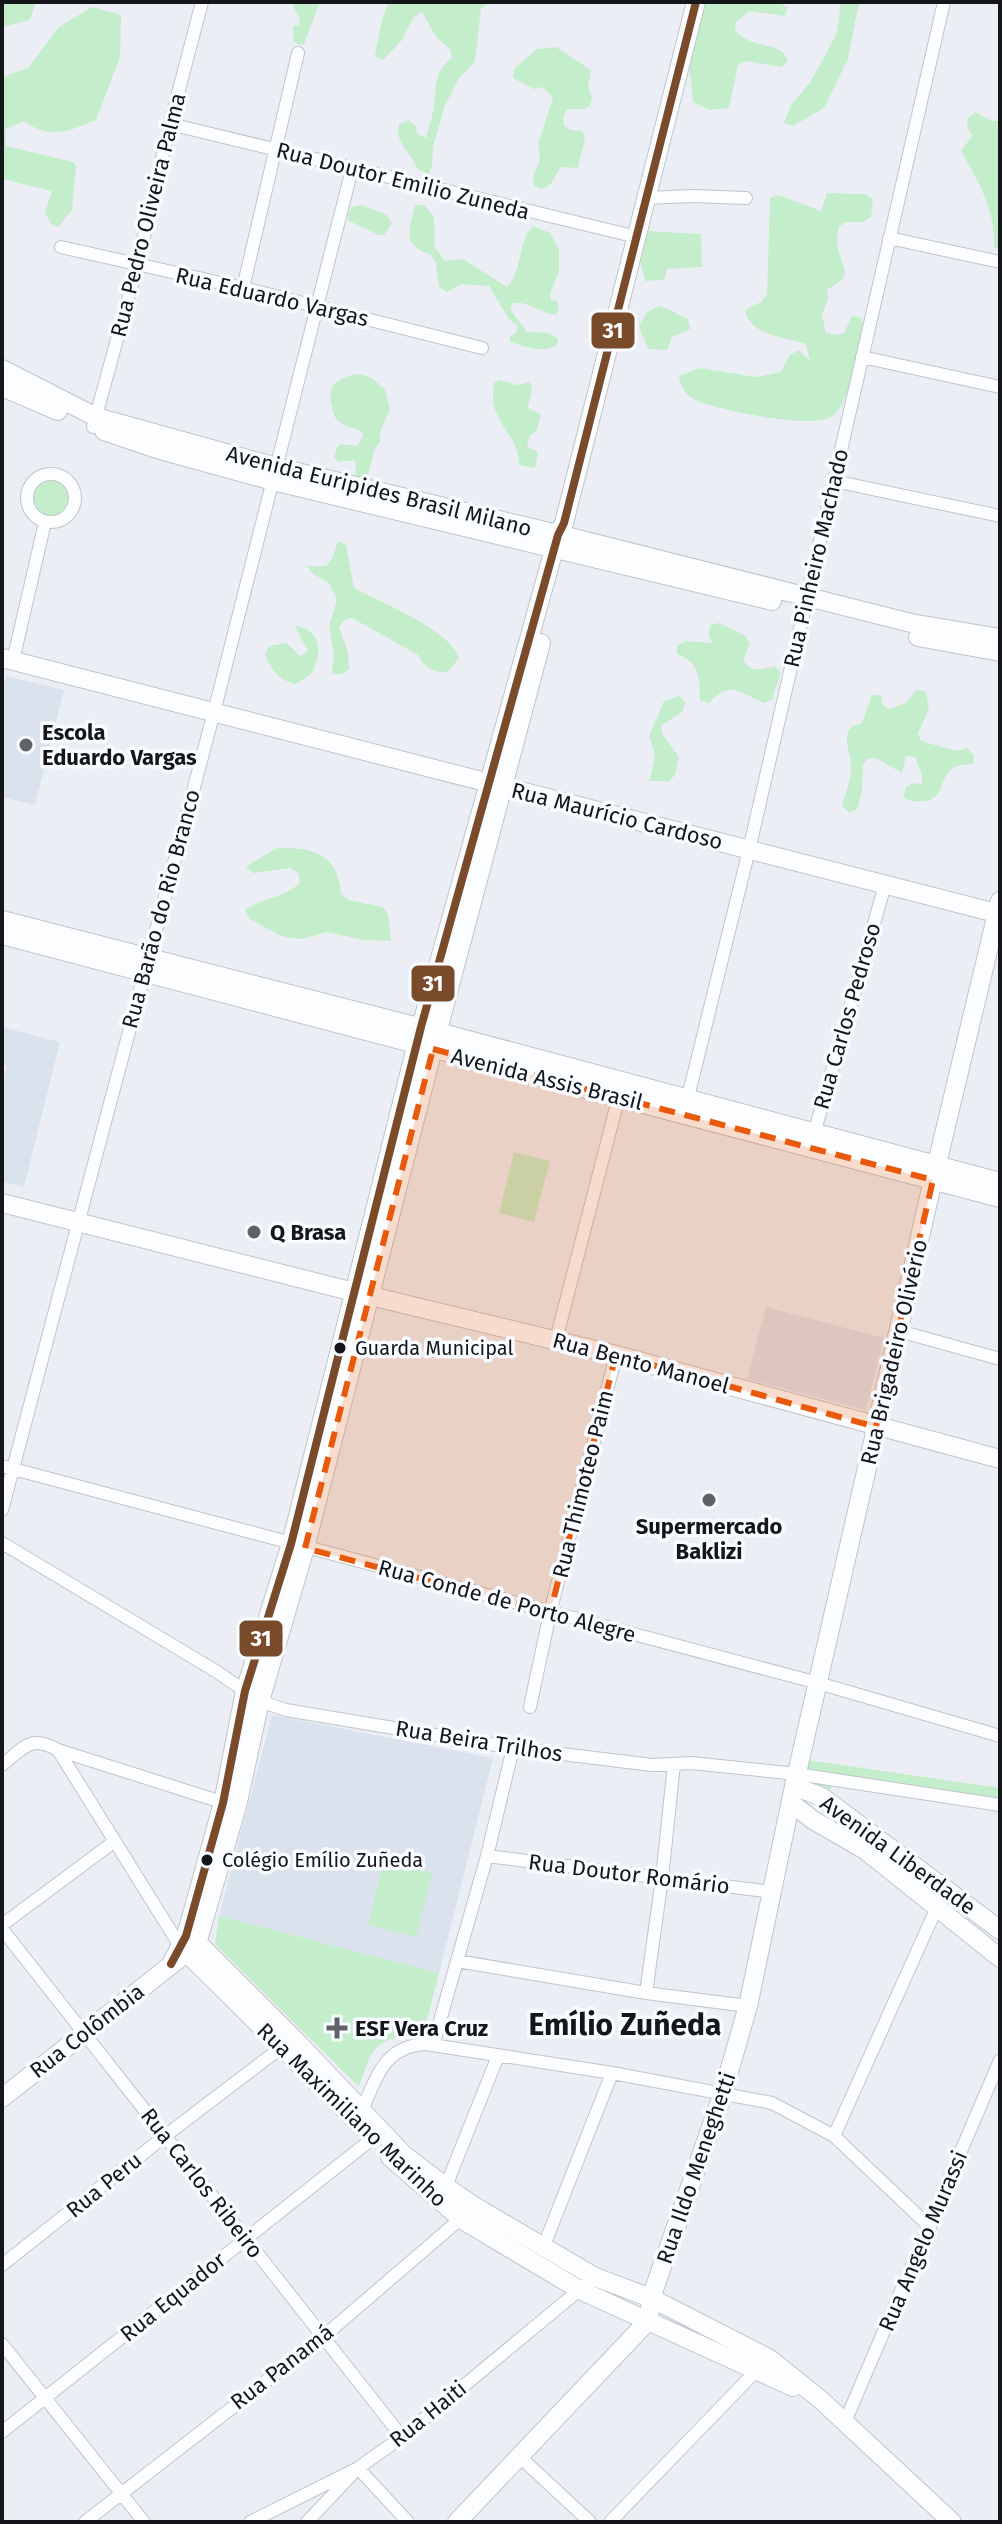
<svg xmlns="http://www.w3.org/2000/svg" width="1002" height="2524" font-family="'Fira Sans',sans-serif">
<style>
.built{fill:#dae2ed}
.green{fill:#c4eecb}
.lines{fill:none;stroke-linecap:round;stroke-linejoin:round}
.street-casing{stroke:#c1c4c8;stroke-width:14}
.secondary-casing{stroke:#c1c4c8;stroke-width:20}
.street{stroke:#fcfdfe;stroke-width:12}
.secondary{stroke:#fcfdfe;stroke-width:18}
.bus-1-casing{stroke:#f8fbff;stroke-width:14}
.bus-1{stroke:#7a4b2a;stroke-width:8}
.marked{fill:#e8590c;fill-opacity:0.2;stroke:#e8590c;stroke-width:6;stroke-dasharray:16 10;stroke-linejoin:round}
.poi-dot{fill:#5f6267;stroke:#f8fbff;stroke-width:3}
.bus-dot{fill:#14161a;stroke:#f8fbff;stroke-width:3}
.labels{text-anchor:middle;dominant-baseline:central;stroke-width:7;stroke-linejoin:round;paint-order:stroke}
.bus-label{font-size:20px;fill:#14161a;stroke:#f8fbff;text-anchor:start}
.street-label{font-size:22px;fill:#14161a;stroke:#f8fbff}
.poi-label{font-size:22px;font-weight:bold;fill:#14161a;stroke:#f8fbff;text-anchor:start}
.district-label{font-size:30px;font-weight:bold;fill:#14161a;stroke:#f8fbff}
.line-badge{stroke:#f8fbff;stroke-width:3}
.badge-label{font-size:22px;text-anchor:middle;font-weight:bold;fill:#fff}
</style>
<rect width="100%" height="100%" fill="#ebeff5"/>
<path class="built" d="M6 676 64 690 35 805 2 797V693Z
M2 1027 60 1042 24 1187 2 1182V1085L7 1066 2 1064Z
M766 1307 884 1338 866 1410 747 1379Z
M272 1715 493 1758 439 1973 219 1916Z"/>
<path class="green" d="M2 2H36L30 20 2 27Z
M295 2H320L304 44 298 45 294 41 293 26 299 25 300 19 293 8Z
M389 2H492L481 8 475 61 458 80 445 105 433 147 432 165 429 174 417 169C411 151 394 143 399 124L408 120 416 126 417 134 426 138C428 129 431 121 433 112 437 91 432 72 452 58L450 49 436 37 422 12 414 17 402 40 383 60 375 56 382 19Z
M704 2H778L788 8 784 16 749 11 736 22 735 31C741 35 746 40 753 42 767 47 781 45 788 60L782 67 746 61 738 65 729 108 710 110 693 102 689 63Z
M841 2H863L858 7 848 59 824 108 793 126 784 123 791 105 810 83 837 33Z
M92 7 121 15 120 57 96 120C70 131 49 140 24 121L6 129V146L73 162 76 166 72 210 58 227 50 223 45 212 52 191 2 179V77L28 68 59 27Z
M556 47 591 70 588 87 592 96 590 106 584 109H568L563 116 564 125 570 130 582 131 585 138 578 168 561 167C553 177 555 185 541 189L534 185 533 176 540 160 538 144 553 98 543 87 534 89 513 78 514 69 537 49Z
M975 112 992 121H1000V248H994C995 208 980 185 961 151L972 136 967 127 968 118Z
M827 193 865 194 873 199 871 217 863 222H845L838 228C838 234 837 242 838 248 844 274 854 273 827 290L828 299 822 315 826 333 838 335 844 333 852 316 862 318 863 329C857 352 851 400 834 415 816 431 717 410 695 400 686 395 680 386 679 376L700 368 755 377 781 372 790 355 798 350 810 361 806 344C786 338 747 334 745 310L761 302 767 294 770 198 779 195 821 211Z
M362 205 387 215 392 223 384 235H379L349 221 348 214 352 207Z
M415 205H424L434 217 435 247 445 261 463 259 507 287C523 270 517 242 533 226L550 233 559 249V271L550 293 551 300 557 301 559 309 556 315C540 314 530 301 513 303L510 309 527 332 549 333 558 339V344C544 355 525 346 510 342V336L516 333 518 326 509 319 489 286 462 284 447 292 439 287 436 263 431 255C401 245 409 231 415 205Z
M646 231 701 234 702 267 667 269 664 280 645 281 639 257Z
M659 306C670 307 676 315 688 319L690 329 672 337 667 350 648 349 639 327 646 313Z
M358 374 370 377 385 389 390 409 380 432V442L375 448 367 478 361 481 355 478 356 463 353 460 338 462 334 457 337 448 341 444 357 446 363 436 362 432C355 427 345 427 338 421 333 416 333 411 331 403 327 383 341 377 358 374Z
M500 380 517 385 529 382 532 388 528 408 541 414 537 430 530 436 527 447 538 452 535 468 519 465C518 429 487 425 494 383Z
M32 498a18 18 0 1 1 36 0a18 18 0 1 1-36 0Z
M338 541 346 545 354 588C380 602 451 630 459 658L448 672C434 673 424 668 418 655L352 618 344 620 339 627 348 652 349 670 341 674H332L334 654 329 626 337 600 329 583 313 574 307 566H326L332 559Z
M719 623 744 635 750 643 743 660C752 673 760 670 775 666L781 673 772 699 764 703C738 692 731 680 709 703L700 700C699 678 701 663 677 654V646L685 641 712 643 709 635 710 625Z
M295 626C319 628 324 652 312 672 309 677 301 680 296 684 278 680 271 670 265 654L269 646 287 643 300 656 308 651Z
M917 689 926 692 929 709 918 733 921 741 957 751 967 748 974 755 973 764C967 765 959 764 953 768 938 778 946 799 924 801 915 802 912 802 904 798L905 788 913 783 922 784V775L915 757 906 756 902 773 878 759 869 758 863 765 862 791 857 809 849 813 842 806C845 795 849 784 851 773 854 754 834 729 862 723L872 695H881L882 704 889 709 906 703Z
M679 696 685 702 683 711 661 726 663 735 679 757 675 775 669 781H650L655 754 649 736 664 701Z
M277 848C313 847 338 853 341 894L348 900 383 907 388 914 391 941 363 940 327 932 301 939 283 937 250 919 245 910C266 896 280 900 300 883L298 873 290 868 254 873 246 868C255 859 267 855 277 848Z
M514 1152 550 1161 534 1222 499 1213Z
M807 1760 1000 1788V1811L832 1785 829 1795 803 1783Z
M384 1860 432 1873 416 1937 368 1925Z
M219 1916 439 1973 423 2036C375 2037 374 2044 359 2087L215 1944Z"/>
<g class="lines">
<defs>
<path id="street" d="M170 124 637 237
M647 198 692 196 746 198
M889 238 1000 262
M61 247 243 288 482 348
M243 288 298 53
M862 357 1000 387
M93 427 137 266 170 124 202 2
M27 498a24 24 0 1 1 48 0a24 24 0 1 1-48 0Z
M834 481 1000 516
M13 661 45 522
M686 1105 749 850 944 2
M813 1137 885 885
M899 1331 1000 1359
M556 1340 620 1092
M2 1466 818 1683 1000 1736
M2 1510 214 712 352 169
M2 1543 214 1670 260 1701 286 1710 513 1748 652 1765 691 1763 797 1774 1000 1805
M530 1707 550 1613 616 1355
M58 1750 180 1946
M2 1765C24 1748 30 1734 58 1750L228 1804
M487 1856 772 1892
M2 1925 115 1841
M2 1929 402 2437
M457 1961 646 1993 748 2006
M646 1993 662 1878 674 1764
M433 2045 487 1856 513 1748
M362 2110C377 2077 384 2046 426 2044L612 2073 772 2103 834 2136 930 2227
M834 2136 937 1907
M444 2191 498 2056
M543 2248 612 2073
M2 2265 165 2136 286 2044
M2 2344 144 2522
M845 2422 1000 2060
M2 2432 382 2131
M520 2457 590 2522
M85 2522 323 2337 465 2215
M250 2522 358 2468 402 2437 595 2277
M307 2522 358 2468 408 2522
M610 2522 757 2370"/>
<path id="secondary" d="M2 369 96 417 276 467 566 536 911 623 1000 638
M2 387 58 411
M104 431 157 449 273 481 772 601
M918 637 1000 652
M2 658 1000 914
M2 920 438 1032 1000 1182
M2 935 1000 1198
M2 1203 354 1292 616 1355 1000 1459
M794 1786 822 1797 1000 1930
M791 1803 813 1820 865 1850 1000 1958
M189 1937 198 1943 299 2044 404 2155 446 2187 474 2206 595 2277 651 2298 770 2359 821 2400 952 2522
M198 1940 237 1806 260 1701 305 1548 433 1049 541 643
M180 1946 362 2127
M171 1964 186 1936 223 1803 245 1691 291 1544 421 1027 558 535 564 523 696 2
M2 2098 180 1958
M390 2157 461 2219 580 2290 793 2387
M457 2522 649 2320 651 2298 722 2096 748 2006 794 1786 933 1180 1000 901"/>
</defs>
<use href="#street" class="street-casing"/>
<use href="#secondary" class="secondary-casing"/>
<use href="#street" class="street"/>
<use href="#secondary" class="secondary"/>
<defs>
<path id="bus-1" d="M171 1964 186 1936 223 1803 245 1691 291 1544 421 1027 558 535 564 523 696 2"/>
</defs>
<use href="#bus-1" class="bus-1-casing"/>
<use href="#bus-1" class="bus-1"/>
</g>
<path class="marked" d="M433 1049 933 1180 876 1427 616 1355 550 1613 305 1548Z"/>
<g class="poi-dot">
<circle cx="26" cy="745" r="8"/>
<circle cx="254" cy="1232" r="8"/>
<circle cx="709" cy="1500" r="8"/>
<path d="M333 2016h8v8h8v8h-8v8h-8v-8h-8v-8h8z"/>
</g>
<g class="bus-dot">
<circle cx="340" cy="1348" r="7"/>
<circle cx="207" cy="1860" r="7"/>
</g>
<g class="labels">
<g class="bus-label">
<text x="355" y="1348">Guarda Municipal</text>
<text x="222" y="1860">Colégio Emílio Zuñeda</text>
</g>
<g class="street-label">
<text transform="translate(403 181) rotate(14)">Rua Doutor Emilio Zuneda</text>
<text transform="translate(148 215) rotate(-76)">Rua Pedro Oliveira Palma</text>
<text transform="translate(272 297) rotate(13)">Rua Eduardo Vargas</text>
<text transform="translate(379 491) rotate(14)">Avenida Euripides Brasil Milano</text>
<text transform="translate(816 558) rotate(-77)">Rua Pinheiro Machado</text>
<text transform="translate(617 816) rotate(14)">Rua Maurício Cardoso</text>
<text transform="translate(161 909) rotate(-75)">Rua Barão do Rio Branco</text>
<text transform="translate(847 1016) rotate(-74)">Rua Carlos Pedroso</text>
<text transform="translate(547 1079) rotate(14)">Avenida Assis Brasil</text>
<text transform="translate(894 1352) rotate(-77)">Rua Brigadeiro Olivério</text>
<text transform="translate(641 1363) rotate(15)">Rua Bento Manoel</text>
<text transform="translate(583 1484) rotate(-76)">Rua Thimoteo Paim</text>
<text transform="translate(507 1601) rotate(15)">Rua Conde de Porto Alegre</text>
<text transform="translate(479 1741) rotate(9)">Rua Beira Trilhos</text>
<text transform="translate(898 1855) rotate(36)">Avenida Liberdade</text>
<text transform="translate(629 1874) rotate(7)">Rua Doutor Romário</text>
<text transform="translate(87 2031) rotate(-38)">Rua Colômbia</text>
<text transform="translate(352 2115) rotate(44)">Rua Maximiliano Marinho</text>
<text transform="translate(696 2168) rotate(-71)">Rua Ildo Meneghetti</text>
<text transform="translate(202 2183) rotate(52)">Rua Carlos Ribeiro</text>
<text transform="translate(104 2185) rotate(-39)">Rua Peru</text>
<text transform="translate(923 2241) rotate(-67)">Rua Angelo Murassi</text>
<text transform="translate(173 2297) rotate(-39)">Rua Equador</text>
<text transform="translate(282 2367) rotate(-38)">Rua Panamá</text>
<text transform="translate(428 2414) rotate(-39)">Rua Haiti</text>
</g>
<g class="poi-label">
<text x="42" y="732">Escola<tspan x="42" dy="25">Eduardo Vargas</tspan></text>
<text x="270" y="1232">Q Brasa</text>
<text x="709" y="1526" text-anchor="middle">Supermercado<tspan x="709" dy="25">Baklizi</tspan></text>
<text x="355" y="2028">ESF Vera Cruz</text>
</g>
<g class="district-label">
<text x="625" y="2025">Emílio Zuñeda</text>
</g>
</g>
<g class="line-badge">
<rect x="590" y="311" width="46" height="39" rx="8" fill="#7a4b2a"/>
<rect x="410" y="964" width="46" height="39" rx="8" fill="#7a4b2a"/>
<rect x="238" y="1619" width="46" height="39" rx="8" fill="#7a4b2a"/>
</g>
<g class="badge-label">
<text x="613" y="338">31</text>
<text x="433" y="991">31</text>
<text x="261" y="1646">31</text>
</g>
<rect width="1002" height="2524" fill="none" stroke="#14161a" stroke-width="8"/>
</svg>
